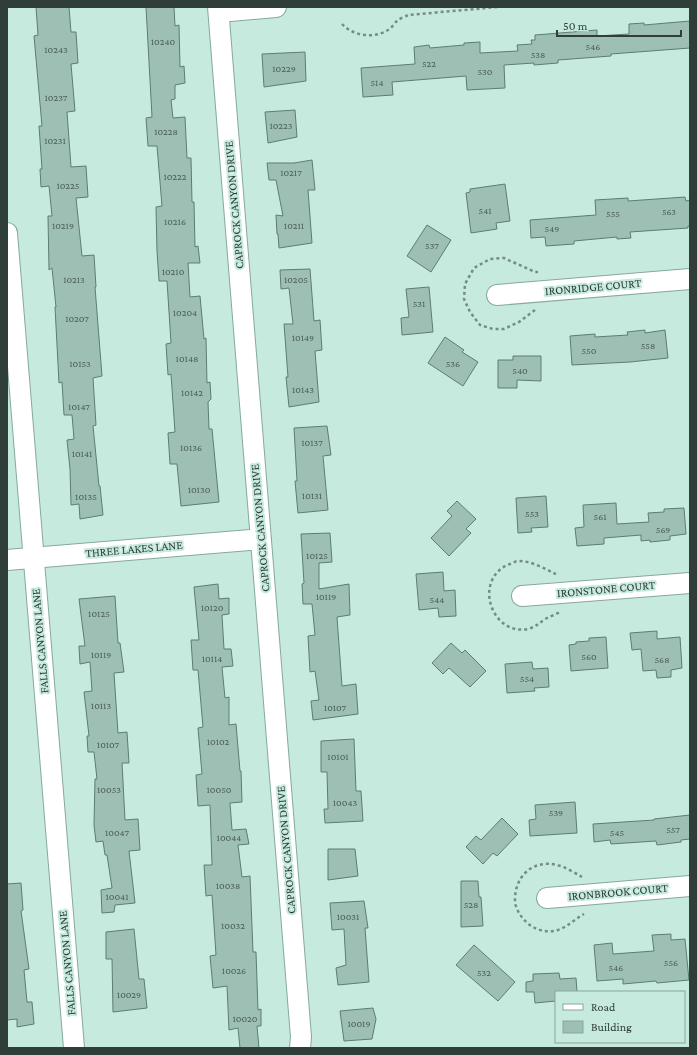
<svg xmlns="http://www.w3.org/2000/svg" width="697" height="1055" font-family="'Crimson Pro',serif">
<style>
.building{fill:#9dbfb4;stroke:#5d7d73}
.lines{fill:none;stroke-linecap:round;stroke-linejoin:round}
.street-casing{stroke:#87a89d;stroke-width:22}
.path{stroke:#758d85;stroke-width:2.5;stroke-dasharray:3 3;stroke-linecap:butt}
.street{stroke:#fff;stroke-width:20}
.labels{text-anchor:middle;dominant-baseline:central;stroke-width:4;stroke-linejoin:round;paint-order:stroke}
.number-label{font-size:10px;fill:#4b5e58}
.street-label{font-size:12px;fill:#303e39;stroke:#c7eade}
</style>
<rect width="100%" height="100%" fill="#c7eade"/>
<path class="building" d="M36 7H69L71 32H76L78 63 71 64 75 111 67 112 71 167 86 166 88 197 76 198 82 256 94 255 96 287H95L102 376 93 378 96 425 93 426 99 486H100L103 515 80 519 79 504 71 505 70 469 67 440 74 439 72 415H64L62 382 59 383 55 307H56L52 268 49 270 48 216H52L49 186 41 187 40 169H42L39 126H42L34 36 38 35Z
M146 7H174L175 26 179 25 180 67 184 66 185 83 175 85V99L171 100 173 118 185 117 187 158H191L192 202H194L195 247 198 246 200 263H188L190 297 200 296 204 339 206 338 207 383 210 382 211 399 208 402 209 429H212L219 502 181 506 177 464H170L168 433 175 432 171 374 168 375 166 344 171 343 167 281H159L157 251 156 207 162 206 157 146H148L146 118 152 117Z
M690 21V48L611 54V56L558 60V63L534 65V63L504 65 505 88 467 90 466 76 392 82 393 95 363 97 361 68 415 64 414 47 429 45 430 48 464 45V43L480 42V53L518 51 517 45 532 44 531 40H535V35L597 30V36L629 34V24L644 23V25Z
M305 52 306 81 264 87 262 54Z
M295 110 297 137 268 143 265 112Z
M312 160 315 190H308L312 243 279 248 278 234H277L276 215 283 216 276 180H269L267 163H294Z
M505 184 510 221 496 223 497 229 471 233 466 193 470 192V189Z
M685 197 686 201 690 200V226H688V228L630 232 631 238 617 239V237L574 241V244L546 246 545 237 531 238 530 220 596 215 595 200 628 198V201Z
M427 225 451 240 431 272 407 256Z
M310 269 314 321 320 320 322 350 315 351 319 402 289 407 286 377H288L284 324H293L289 288 281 289 280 270Z
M429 287 433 332 402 335 401 318 409 317 406 289Z
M645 330V333L665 330 668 358 630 362 572 365 570 336 595 334V337L628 335 627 332Z
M445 337 464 350 462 352 478 362 463 386 428 363Z
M513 356H541V381L517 380V388H498V360H513Z
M327 426 331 455 323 456 328 510 298 513 295 481H297L294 428Z
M546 496 548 527 531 528 532 532 518 533 516 498Z
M457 501 476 519 466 529 471 533 449 556 431 538 452 516 447 511Z
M616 503 617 524 649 522 648 513 664 512V509L684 508 686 534 670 536V540L650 542V540L641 541V535L604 538V544L577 546 575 528 584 527 583 505Z
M330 533 332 562 319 563V589L349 584 350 615 337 617 342 686 356 684 358 714 313 720 311 701 319 700 315 671 310 672 308 636 315 635 312 604H303L302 584 304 583 301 534Z
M443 572 444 591 455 590 456 616 439 617 438 608 419 610 416 574Z
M218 584 219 599 229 598V614L222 615 224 649H231L233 666 222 667 225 698 229 697V725L236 724 240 771H241L242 802 230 803 232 830 246 829 249 844 238 845 242 877 250 876 253 952H256L258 1010 261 1009V1026H257L259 1048H240L238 1028 229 1030 227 986 213 988 210 956 216 955 212 895 206 896 204 865H212L210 805 198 806 196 775 202 774 198 728 203 727 198 670H193L191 640H199L194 587Z
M115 596 118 643H120L124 672 114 673 118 733 127 732 129 763H122L125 820 138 819 140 850 129 851 135 903 115 905 114 912 102 913 101 890 112 888 107 855H105L103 841 96 842 94 825 95 779H97L94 752H88L87 736H89L84 692 92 691 90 662 80 664 79 646H85L79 599Z
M657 631V639L680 637 682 668 671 670V677L657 678 656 670 643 671 641 649 632 650 630 633Z
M606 637 608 668 571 671 569 645 576 644V642L589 641V638Z
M451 643 462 653 465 650 486 671 470 687 449 668 443 674 432 663Z
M532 662 533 669 548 668 549 687 534 688 535 691 507 693 505 664Z
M354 739 356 791H361L363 821 325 823 324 809H328L327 772H321V741Z
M575 802 577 833 530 836 529 820 536 819 535 805Z
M690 815V839L681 840V842L657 845 656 841 611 844 610 840 594 842 593 824 654 820V819Z
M502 818 518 834 497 856 493 853 483 864 466 847 476 836 481 840Z
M328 849H355L358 876 328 880Z
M461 881H478L479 897H481L483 926 461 927Z
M21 883 23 910 21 911 29 969 24 970 27 1002H32L34 1024 17 1027V1019L7 1020V884Z
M364 901 368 928H365L369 982 338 985 336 968 346 965 344 929 332 930 330 903Z
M134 929 139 979H144L147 1008 113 1012 112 959H106V932Z
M671 934V940L685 939 689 980 657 983 656 981 623 984V979L597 981 594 945 612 943 613 954 654 951 652 935Z
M474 945 515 982 498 1001 456 965Z
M559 973 560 979 576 978 577 992H556V1001L535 1003 534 992H526V982L533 981V974Z
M373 1008 376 1019 372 1039 344 1041 340 1011Z"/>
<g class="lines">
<defs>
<path id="street" d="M218 7 301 1037 300 1048
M219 12 276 7
M7 233 74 1048
M497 295 690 279
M7 560 261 539
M522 596 690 583
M547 898 690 886"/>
</defs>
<use href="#street" class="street-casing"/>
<path class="path" d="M342 24C353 36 374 39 388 30 392 28 394 23 397 21 400 18 405 17 408 15L498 7
M535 310 519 322 504 329H493L480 325 470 312 464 299 465 284 474 268 490 259 504 258 535 272H538
M556 574C545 569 532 561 519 561 515 561 511 564 507 565 473 582 492 636 528 629 536 627 540 622 547 618 551 616 556 614 560 612
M582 877C575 873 566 867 557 865 532 859 514 877 515 902 515 905 517 908 518 911 525 925 541 935 558 930 567 927 575 919 584 914"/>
<use href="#street" class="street"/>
</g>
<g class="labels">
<g class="number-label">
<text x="163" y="41">10240</text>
<text x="593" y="46">546</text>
<text x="56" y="49">10243</text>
<text x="538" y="54">538</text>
<text x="429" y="63">522</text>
<text x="284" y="68">10229</text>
<text x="485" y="71">530</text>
<text x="377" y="82">514</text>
<text x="56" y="97">10237</text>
<text x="281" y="125">10223</text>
<text x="166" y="131">10228</text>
<text x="55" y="140">10231</text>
<text x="291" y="172">10217</text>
<text x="175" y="176">10222</text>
<text x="68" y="185">10225</text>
<text x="485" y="210">541</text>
<text x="669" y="211">563</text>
<text x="613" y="213">555</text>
<text x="175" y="221">10216</text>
<text x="63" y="225">10219</text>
<text x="294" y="225">10211</text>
<text x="552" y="228">549</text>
<text x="432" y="245">537</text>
<text x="173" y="271">10210</text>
<text x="74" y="279">10213</text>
<text x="296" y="279">10205</text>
<text x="419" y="303">531</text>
<text x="185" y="312">10204</text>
<text x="77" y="318">10207</text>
<text x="303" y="337">10149</text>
<text x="648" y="345">558</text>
<text x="589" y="350">550</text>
<text x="187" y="358">10148</text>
<text x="80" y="363">10153</text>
<text x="453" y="363">536</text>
<text x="520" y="370">540</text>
<text x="303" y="389">10143</text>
<text x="192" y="392">10142</text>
<text x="79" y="406">10147</text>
<text x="312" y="442">10137</text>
<text x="191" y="447">10136</text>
<text x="82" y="453">10141</text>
<text x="199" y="489">10130</text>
<text x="312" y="495">10131</text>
<text x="86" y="496">10135</text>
<text x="532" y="513">553</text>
<text x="600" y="516">561</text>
<text x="663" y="529">569</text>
<text x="317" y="555">10125</text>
<text x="326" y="596">10119</text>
<text x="437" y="599">544</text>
<text x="212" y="607">10120</text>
<text x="99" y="613">10125</text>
<text x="101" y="654">10119</text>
<text x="589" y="656">560</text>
<text x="212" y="658">10114</text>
<text x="662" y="659">568</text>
<text x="527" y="678">554</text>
<text x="101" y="705">10113</text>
<text x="335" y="707">10107</text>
<text x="218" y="741">10102</text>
<text x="108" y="744">10107</text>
<text x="338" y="756">10101</text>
<text x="109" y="789">10053</text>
<text x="219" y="789">10050</text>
<text x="345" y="802">10043</text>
<text x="556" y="812">539</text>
<text x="673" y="829">557</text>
<text x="117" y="832">10047</text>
<text x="617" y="832">545</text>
<text x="229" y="837">10044</text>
<text x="228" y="885">10038</text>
<text x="117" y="896">10041</text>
<text x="471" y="904">528</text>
<text x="348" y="916">10031</text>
<text x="233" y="925">10032</text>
<text x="671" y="962">556</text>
<text x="616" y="967">546</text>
<text x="234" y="970">10026</text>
<text x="484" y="972">532</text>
<text x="129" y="994">10029</text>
<text x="245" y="1018">10020</text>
<text x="359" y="1023">10019</text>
</g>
<g class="street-label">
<text transform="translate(234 205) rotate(-95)">CAPROCK CANYON DRIVE</text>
<text transform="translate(593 287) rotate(-5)">IRONRIDGE COURT</text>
<text transform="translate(260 528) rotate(-95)">CAPROCK CANYON DRIVE</text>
<text transform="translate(134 549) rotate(-5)">THREE LAKES LANE</text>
<text transform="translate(606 589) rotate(-5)">IRONSTONE COURT</text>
<text transform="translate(40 641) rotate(-95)">FALLS CANYON LANE</text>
<text transform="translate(286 850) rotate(-95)">CAPROCK CANYON DRIVE</text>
<text transform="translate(618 892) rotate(-5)">IRONBROOK COURT</text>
<text transform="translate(67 963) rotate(-95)">FALLS CANYON LANE</text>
</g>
</g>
<rect width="697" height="1055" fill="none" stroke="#303e39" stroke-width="16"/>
<rect x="555" y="991" width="130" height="52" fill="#c7eade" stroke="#8ba59c"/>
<rect x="563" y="1004" width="20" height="6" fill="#ffffff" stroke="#8ba59c"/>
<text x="591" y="1011" font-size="12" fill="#303e39">Road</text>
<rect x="563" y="1021" width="20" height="12" fill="#9dbfb4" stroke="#8ba59c"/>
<text x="591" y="1031" font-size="12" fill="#303e39">Building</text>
<path d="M557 30v6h124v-6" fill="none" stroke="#303e39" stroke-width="2"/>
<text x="563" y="30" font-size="12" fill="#303e39" stroke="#c7eade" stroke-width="3" paint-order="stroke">50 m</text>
</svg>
